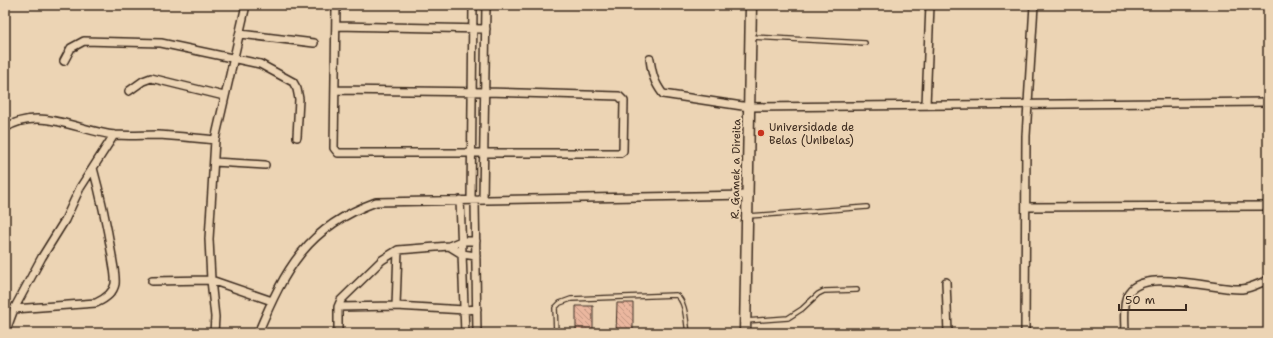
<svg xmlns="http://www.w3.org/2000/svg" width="1273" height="338" font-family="'Shantell Sans',sans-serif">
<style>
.building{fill:url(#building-back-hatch);stroke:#3b2a1e}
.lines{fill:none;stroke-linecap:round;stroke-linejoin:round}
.service-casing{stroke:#3b2a1e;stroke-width:6}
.minor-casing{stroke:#3b2a1e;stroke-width:10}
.secondary-casing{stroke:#3b2a1e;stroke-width:13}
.service{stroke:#ecd4b4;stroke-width:3.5}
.minor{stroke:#ecd4b4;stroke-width:7}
.secondary{stroke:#ecd4b4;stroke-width:10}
.poi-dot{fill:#c8321e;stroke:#ecd4b4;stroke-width:1.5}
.labels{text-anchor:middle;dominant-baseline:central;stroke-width:4;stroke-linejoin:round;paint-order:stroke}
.poi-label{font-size:11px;fill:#3b2a1e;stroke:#ecd4b4;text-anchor:start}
.street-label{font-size:11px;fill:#3b2a1e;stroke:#ecd4b4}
</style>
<defs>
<pattern id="building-back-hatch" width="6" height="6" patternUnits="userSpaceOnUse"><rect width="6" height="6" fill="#ebb79f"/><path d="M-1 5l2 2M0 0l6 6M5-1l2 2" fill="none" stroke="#c09581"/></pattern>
</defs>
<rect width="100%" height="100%" fill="#ecd4b4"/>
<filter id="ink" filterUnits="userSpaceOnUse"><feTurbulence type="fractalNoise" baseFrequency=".025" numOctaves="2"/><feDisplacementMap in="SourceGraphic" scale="8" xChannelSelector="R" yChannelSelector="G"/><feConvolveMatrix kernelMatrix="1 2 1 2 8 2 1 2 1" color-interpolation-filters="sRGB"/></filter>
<g filter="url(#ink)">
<path class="building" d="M617 303H633V333H616Z
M576 306H593V333H576Z"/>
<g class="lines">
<defs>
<path id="service" d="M752 37 865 43
M749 216 867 207
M746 321 788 318 802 309 818 294 824 291 857 290
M556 333 555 308 560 303 571 299 676 295C686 301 686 322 688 333"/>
<path id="minor" d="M246 5 215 140 209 239 211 280 272 301
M336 26 486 29
M240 34 314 43
M650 59C652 74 654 82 663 94L749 107 1268 102
M64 61 71 48 84 41 161 43 260 64 293 82 297 89 299 99 297 137
M336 90 486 92 619 96 624 101 623 151 620 153H338L334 148 336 5
M129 91 143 81 151 78 224 96
M926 105 930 5
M5 128C40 106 78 131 115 135 129 136 143 135 157 135 176 136 196 138 215 140
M214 162 265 165
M460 200 465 333
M471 200 473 5
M475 200 477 333
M483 200 486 5
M1027 207 1268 206
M449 246 462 254 476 256
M152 281 211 280 215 317 214 333
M946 282 948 333
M396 306 398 250
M338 307 396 306 465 310 477 309
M14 309 96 303C105 299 113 294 115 284 116 275 113 265 112 256 107 226 101 197 93 168
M5 333 14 309 42 257 65 220 80 188 114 135
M258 333C285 269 307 227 376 202L749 195
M338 333V307L341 300 382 260 398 250 449 246 461 241H476
M1025 333 1026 136 1034 5
M1125 333C1125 322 1123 306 1127 296 1139 265 1217 291 1242 289 1251 288 1260 283 1268 280"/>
<path id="secondary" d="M745 333 751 5"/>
</defs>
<use href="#service" class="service-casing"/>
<use href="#minor" class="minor-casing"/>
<use href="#secondary" class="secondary-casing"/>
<use href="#service" class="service"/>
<use href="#minor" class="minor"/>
<use href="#secondary" class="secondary"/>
</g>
</g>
<circle class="poi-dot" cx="761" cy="133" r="4"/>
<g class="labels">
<g class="poi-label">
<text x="769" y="127">Universidade de<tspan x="769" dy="13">Belas (Unibelas)</tspan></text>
</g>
<g class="street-label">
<text transform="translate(736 169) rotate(-89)">R. Gamek a Direita</text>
</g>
</g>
<rect width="1273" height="338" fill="none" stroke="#ecd4b4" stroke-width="20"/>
<rect x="10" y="10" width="1253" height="318" fill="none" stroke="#3b2a1e" stroke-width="1.5" filter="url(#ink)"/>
<path d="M1119 304v6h67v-6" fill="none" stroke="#3b2a1e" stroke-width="2"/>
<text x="1125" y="304" font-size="12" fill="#3b2a1e" stroke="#ecd4b4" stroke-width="3" paint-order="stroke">50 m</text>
</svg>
